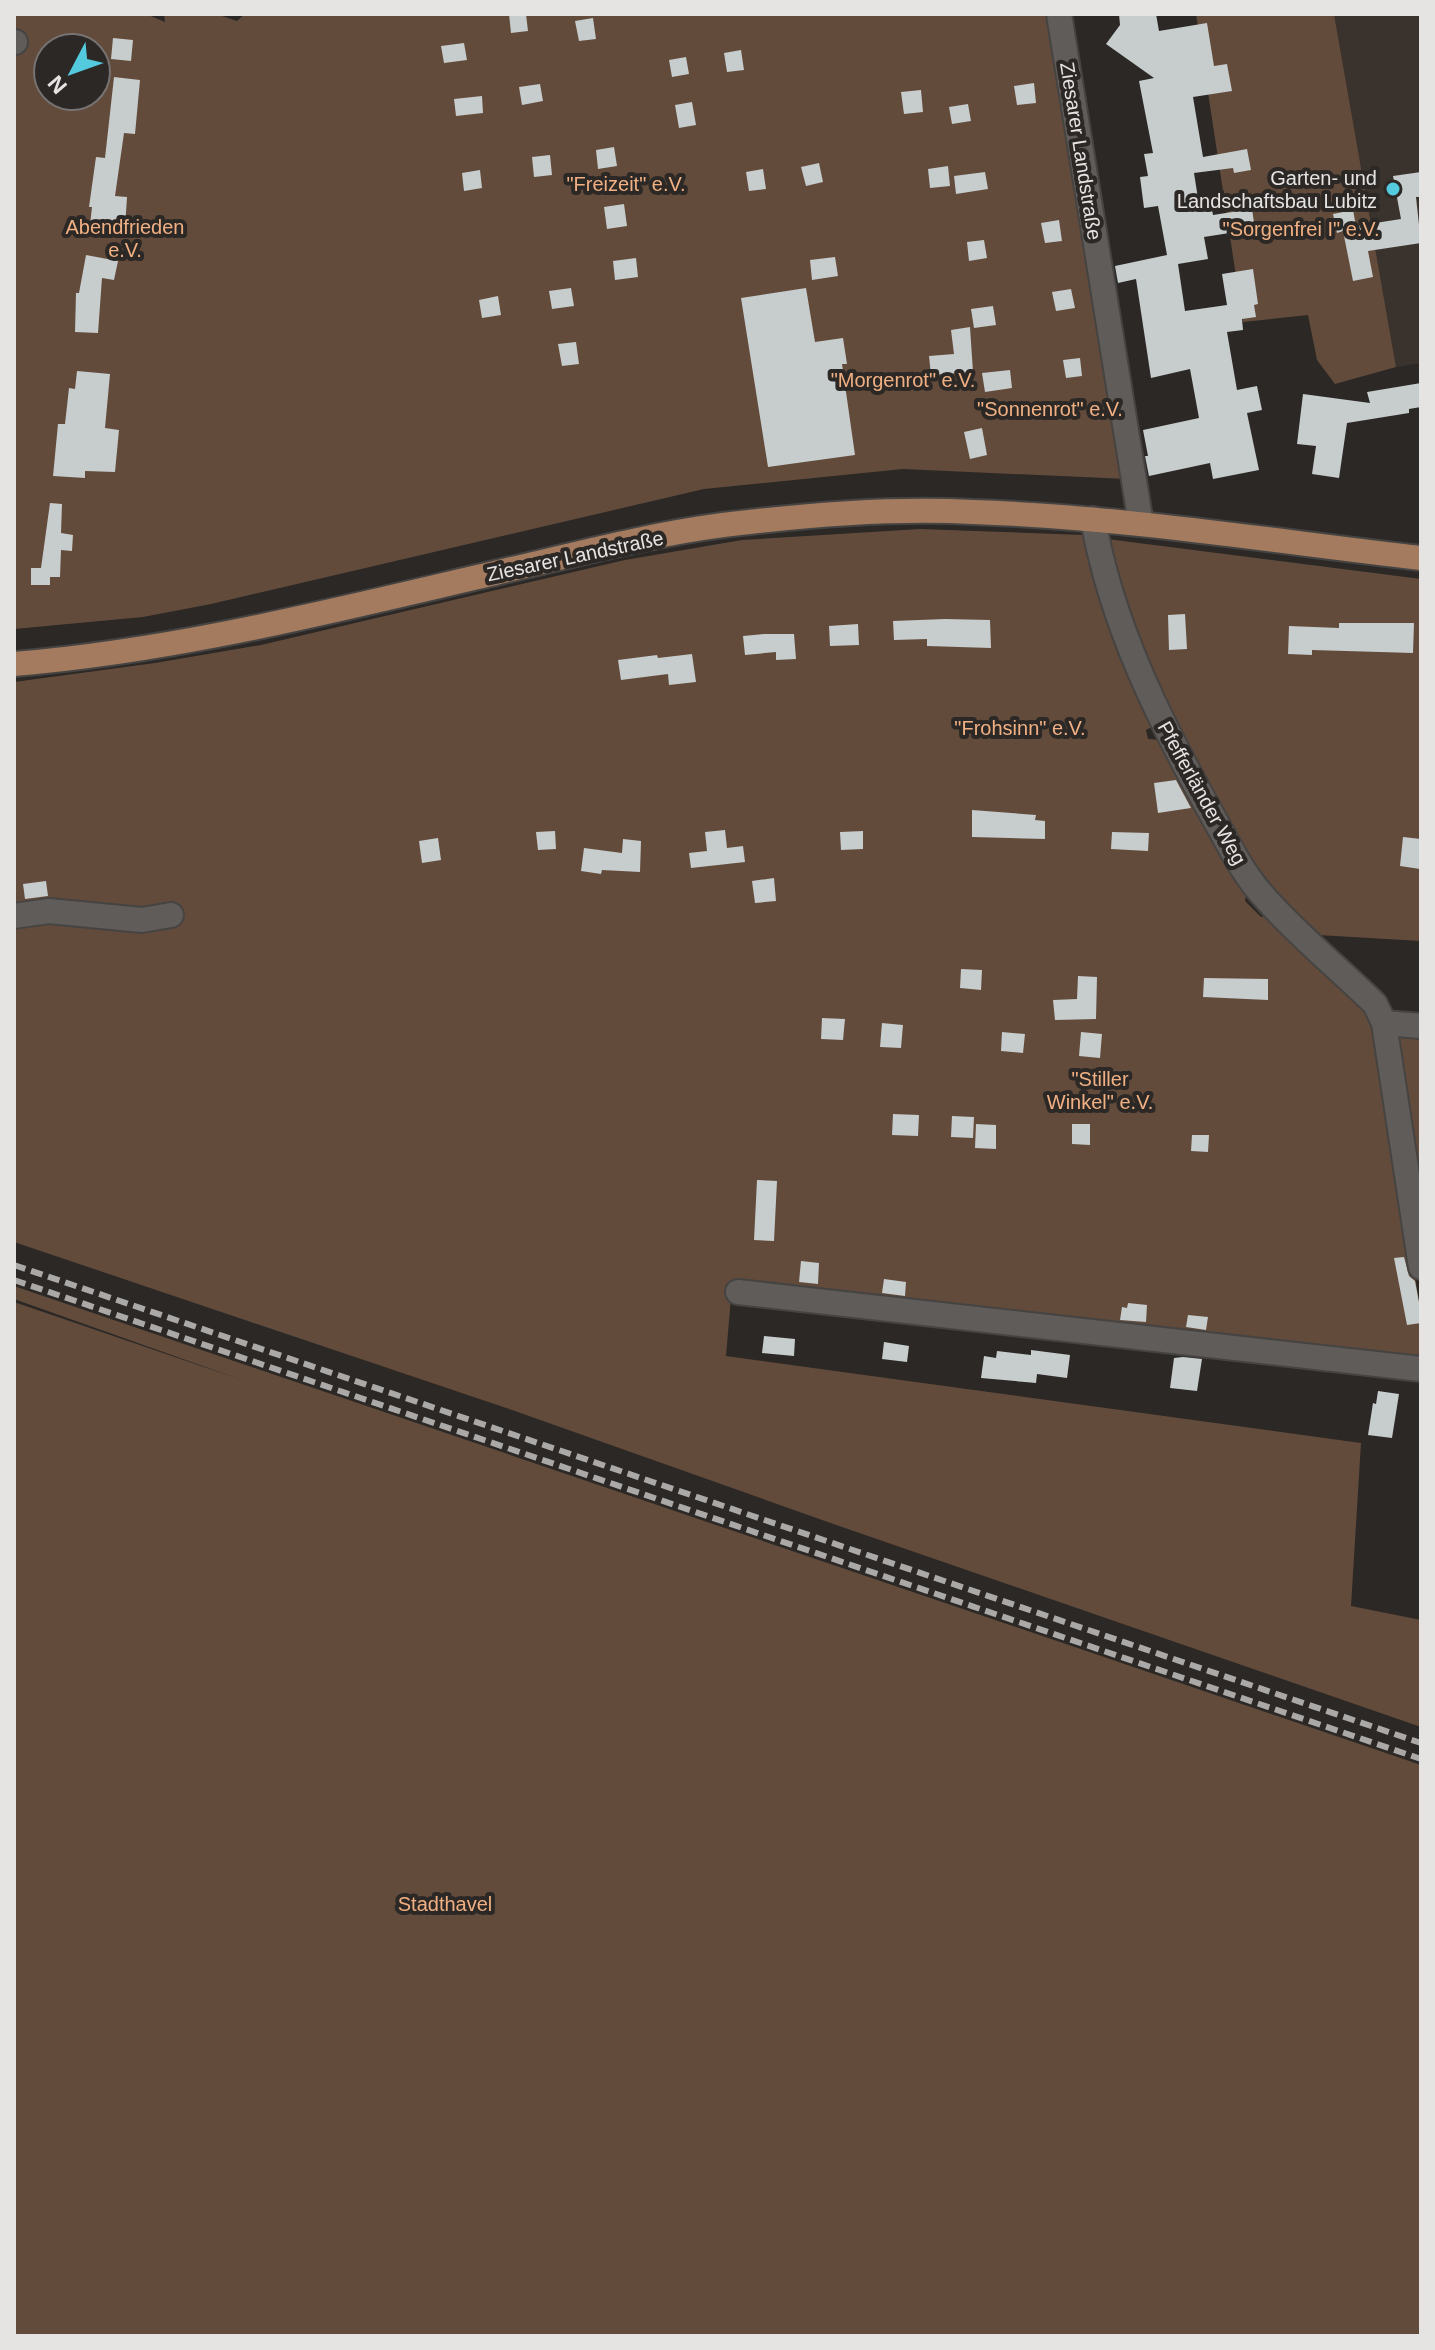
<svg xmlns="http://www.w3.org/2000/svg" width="1435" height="2350" font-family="Arial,sans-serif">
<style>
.built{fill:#3a322c}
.green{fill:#624b3b;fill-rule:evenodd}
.building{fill:#c7cccd}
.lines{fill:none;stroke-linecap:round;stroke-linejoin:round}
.minor-casing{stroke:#464442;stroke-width:28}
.major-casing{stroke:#464442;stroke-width:28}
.minor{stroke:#605c5a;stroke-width:24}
.major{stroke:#a47b5e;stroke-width:24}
.rail{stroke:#aba9a7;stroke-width:6;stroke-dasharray:12 6;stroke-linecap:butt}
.poi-dot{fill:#54cade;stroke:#2b2826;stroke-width:3}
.labels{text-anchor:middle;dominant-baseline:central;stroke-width:8;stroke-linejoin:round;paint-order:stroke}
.street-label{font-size:20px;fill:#e6e4e3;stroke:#2b2826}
.poi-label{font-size:20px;fill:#e6e4e3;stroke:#2b2826;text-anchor:end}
.park-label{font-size:20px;fill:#f1b083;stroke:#2b2826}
</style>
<rect width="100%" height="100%" fill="#2b2826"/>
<path class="built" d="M1334 14H1421V363L1396 367Z"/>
<path class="green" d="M14 14H146L165 22 164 14H216L237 21 245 14H1052L1127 479 903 469 704 489 211 604 143 617 14 629ZM48 48H96V96H48Z
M1196 14H1334L1396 367 1335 384 1317 360 1308 315 1243 322Z
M920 529 1083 535 1101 599 1156 725 1146 730 1148 739 1163 740 1247 892 1245 901 1261 917 1268 915 1371 1013 1421 1313V1352L1411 1363 732 1286 726 1356 1361 1443 1351 1606 1421 1620V1727L842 1527 512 1410 14 1242V682L155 663 261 645 625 560 742 540Z
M1107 539 1421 579V941L1318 935 1247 862 1178 741 1180 727 1165 711 1123 600Z
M1394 1030 1421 1032V1202Z
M14 1286 1421 1765V2336H14V1302L242 1380 14 1299Z"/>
<path class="building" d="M509 14H526L528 31 511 33Z
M1119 14H1156L1159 31 1207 23 1214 66 1227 64 1232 91 1193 97 1203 157 1247 149 1251 170 1234 173 1233 168 1194 173 1200 211 1212 209 1213 215 1252 209 1255 229 1204 237 1208 259 1178 264 1185 311 1227 305 1222 274 1253 269 1258 304 1254 305 1256 317 1242 319 1243 330 1227 332 1237 390 1257 386 1262 410 1247 413 1259 470 1213 479 1210 463 1149 476 1145 456H1148L1143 430 1199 418 1190 369 1151 378 1136 279 1118 283 1115 266 1167 255 1158 206 1144 208 1140 177 1148 176 1144 154 1153 153 1139 81 1154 78 1106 44 1120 25Z
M593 18 596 39 579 41 575 21Z
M113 38 133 40 131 61 111 59Z
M464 43 467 60 444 63 441 46Z
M741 50 744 70 727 72 724 53Z
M686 57 689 74 672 77 669 60Z
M114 77 140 80 135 134 124 133 115 196 127 197 125 228 90 225 92 207H89L96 157 105 158Z
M1034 83 1036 103 1017 105 1014 86Z
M540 84 543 101 522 105 519 87Z
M921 90 923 112 904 114 901 92Z
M482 96 483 113 456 116 454 99Z
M692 102 696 125 679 128 675 105Z
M968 104 971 121 952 124 949 107Z
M614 147 617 166 598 169 596 150Z
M550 155 552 175 534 177 532 157Z
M819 163 823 182 806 186 801 167Z
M948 166 950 186 930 188 928 169Z
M763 169 766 189 749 191 746 172Z
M480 170 482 188 464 191 462 173Z
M985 172 988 189 956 194 954 176Z
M1421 172V197H1416L1421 243 1368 251 1373 277 1353 281 1343 231 1337 233 1333 214 1353 210 1356 226 1401 219 1393 176Z
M624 204 627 226 607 229 604 207Z
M1059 220 1062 241 1045 243 1041 223Z
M984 240 987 258 969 261 967 242Z
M86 255 118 261 114 280 102 278 98 333 75 332 76 293H79Z
M835 257 838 276 812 280 810 260Z
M636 258 638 277 615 280 613 261Z
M571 288 574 306 552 309 549 291Z
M806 288 815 342 843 338 847 364H842L855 455 768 467 741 298Z
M1071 289 1075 308 1056 311 1052 292Z
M498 296 501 315 482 318 479 300Z
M993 306 996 325 974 328 971 309Z
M970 327 973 372 931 375 929 356 954 354 951 330Z
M576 342 579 364 562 366 558 344Z
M1080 358 1082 376 1066 378 1063 360Z
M1010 370 1012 388 985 392 982 373Z
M77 371 110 374 105 428 119 430 115 472 85 471V478L53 476 58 424H65L69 388 75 389Z
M1421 383V407L1409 409V413L1347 423 1339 478 1312 474 1316 446 1297 444 1303 394 1370 403 1367 392Z
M982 428 987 455 970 459 964 432Z
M50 503 62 504 61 533 73 535 72 551 61 550 60 577H50V585H31V568H41Z
M1185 614 1187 649 1169 650 1168 615Z
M945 619 990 620 991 648 927 646V639L894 640 893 621Z
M1339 623H1414L1413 653 1312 650V655L1288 654 1289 626 1339 628Z
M858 624 859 645 830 646 829 626Z
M764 634H794L796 659 776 660V652L745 655 743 636Z
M692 654 696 682 669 685 668 674 621 680 618 660 657 655 658 658Z
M1176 780 1191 808 1158 813 1154 783Z
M972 810 1036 815 1035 820 1045 821V839L972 837Z
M725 830 727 848 743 846 745 862 691 868 689 853 707 851 705 832Z
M555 831 556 849 538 850 536 832Z
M863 831V849L841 850 840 832Z
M1112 832 1149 833 1148 851 1111 849Z
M1403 837 1421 839 1420 869 1400 866Z
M438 838 441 860 422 863 419 841Z
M623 839 641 841 640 872 602 870 601 874 581 871 584 848 622 853Z
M774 878 776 901 755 903 752 881Z
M46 881 48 896 25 899 23 884Z
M961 969 982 970 981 990 960 988Z
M1078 976 1097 977 1096 1019 1055 1020 1053 1000 1077 999Z
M1204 978 1268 979V1000L1203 997Z
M822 1018 845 1019 843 1040 821 1039Z
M882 1023 903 1025 901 1048 880 1047Z
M1002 1032 1025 1034 1023 1053 1001 1051Z
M1081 1032 1102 1034 1100 1058 1079 1056Z
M893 1114 919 1115 918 1136 892 1135Z
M952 1116 974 1117 973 1138 951 1137Z
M976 1124 996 1125V1149L975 1148Z
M1072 1124H1090V1145L1072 1144Z
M1192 1135H1209L1208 1152 1191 1151Z
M757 1180 777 1181 774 1241 754 1240Z
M1404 1257 1409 1276 1415 1281 1421 1313V1323L1407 1325 1394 1258Z
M801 1261 819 1263 818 1284 799 1282Z
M884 1279 906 1282 905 1296 882 1293Z
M1128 1303 1147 1305 1146 1322 1120 1320 1122 1307 1127 1308Z
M1188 1315 1208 1317 1206 1330 1186 1327Z
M764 1336 795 1339 794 1356 762 1353Z
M884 1342 909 1346 907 1362 882 1359Z
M1031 1350 1070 1355 1067 1378 1037 1374 1036 1383 981 1378 984 1356 996 1358 997 1351 1031 1355Z
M1183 1357 1202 1359 1197 1391 1170 1388 1174 1358Z
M1378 1391 1399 1394 1392 1438 1368 1435 1373 1403 1376 1404Z"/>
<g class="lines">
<defs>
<path id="minor" d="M1059 14 1141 524
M14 42H15
M1093 519C1111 623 1159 720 1210 811 1227 841 1242 873 1265 898 1299 936 1339 969 1375 1004L1384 1023 1421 1267
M14 916 49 911 142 920 171 915
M1384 1023 1421 1026
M738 1292 1421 1369"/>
<path id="major" d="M14 664C176 651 340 609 499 572 573 555 647 535 723 525 806 515 889 508 973 512 1123 517 1272 541 1421 558"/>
</defs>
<use href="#minor" class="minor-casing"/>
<use href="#major" class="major-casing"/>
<use href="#minor" class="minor"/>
<use href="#major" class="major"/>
<path class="rail" d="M14 1265 1421 1743
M14 1280 1421 1759"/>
</g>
<circle class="poi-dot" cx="1393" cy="189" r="8"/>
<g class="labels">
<g class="street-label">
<text transform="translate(1081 151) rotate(81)">Ziesarer Landstraße</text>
<text transform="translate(575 556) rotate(-12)">Ziesarer Landstraße</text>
<text transform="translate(1202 793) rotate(61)">Pfefferländer Weg</text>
</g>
<g class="poi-label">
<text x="1377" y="178">Garten- und<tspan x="1377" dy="23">Landschaftsbau Lubitz</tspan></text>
</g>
<g class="park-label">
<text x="626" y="184">"Freizeit" e.V.</text>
<text x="125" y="227">Abendfrieden<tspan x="125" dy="23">e.V.</tspan></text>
<text x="1301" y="229">"Sorgenfrei I" e.V.</text>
<text x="903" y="380">"Morgenrot" e.V.</text>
<text x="1050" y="409">"Sonnenrot" e.V.</text>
<text x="1020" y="728">"Frohsinn" e.V.</text>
<text x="1100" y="1079">"Stiller<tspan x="1100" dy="23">Winkel" e.V.</tspan></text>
<text x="445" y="1904">Stadthavel</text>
</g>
</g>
<rect width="1435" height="2350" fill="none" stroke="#e6e4e3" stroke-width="32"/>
<g transform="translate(72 72) rotate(229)"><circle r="38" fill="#2b2826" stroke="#767372" stroke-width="2"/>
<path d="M0-6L14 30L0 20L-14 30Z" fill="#54cade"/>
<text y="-12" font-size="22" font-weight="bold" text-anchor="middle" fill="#e6e4e3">N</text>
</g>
</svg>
